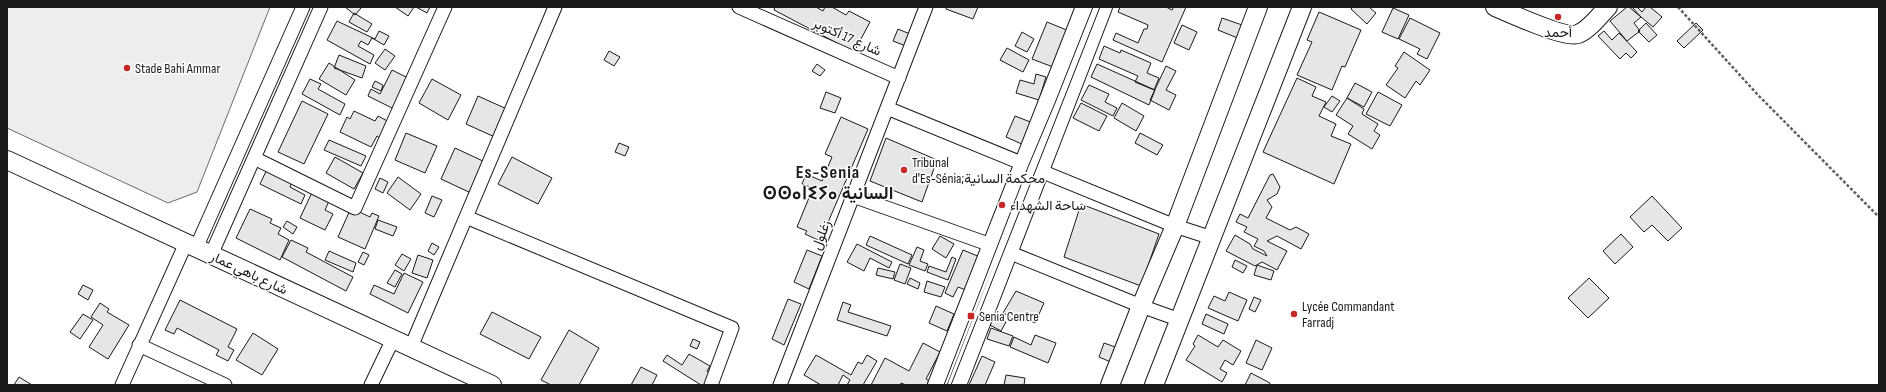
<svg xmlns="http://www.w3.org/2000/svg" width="1886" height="392" font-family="'Sofia Sans Condensed',Vazirmatn,'Noto Sans Tifinagh',sans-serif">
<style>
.green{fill:#ededed;stroke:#6a6a6a}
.building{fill:#e6e6e6;stroke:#1a1a1a}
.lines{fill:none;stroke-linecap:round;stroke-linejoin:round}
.minor-casing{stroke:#1a1a1a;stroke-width:15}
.secondary-casing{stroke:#1a1a1a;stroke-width:20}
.path{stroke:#5f5f5f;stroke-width:2.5;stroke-dasharray:3 2;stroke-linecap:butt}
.minor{stroke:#fff;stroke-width:13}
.secondary{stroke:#fff;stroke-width:18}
.tram{stroke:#1a1a1a;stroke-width:1}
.poi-dot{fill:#c62828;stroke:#fff;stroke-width:1.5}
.labels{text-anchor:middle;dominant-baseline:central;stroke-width:3;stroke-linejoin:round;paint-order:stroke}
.poi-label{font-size:14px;fill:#1a1a1a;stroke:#fff;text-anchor:start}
.street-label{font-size:14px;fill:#1a1a1a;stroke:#fff}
.district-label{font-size:18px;font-weight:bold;letter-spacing:1px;fill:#1a1a1a;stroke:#fff}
</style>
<rect width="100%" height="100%" fill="#fff"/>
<path class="green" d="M7 7H270L197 192 168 203 7 128Z"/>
<path class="building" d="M345 7H359L361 8 355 15Z
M395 7H414L408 16Z
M416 7H430L427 13Z
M775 7H816L823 11 825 7H832L846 15 849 11 870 22 854 52 774 10Z
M946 7H978L973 19 946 9Z
M1120 7H1166L1172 10 1173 8 1171 7H1186L1162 62 1113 40 1116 33 1138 43 1144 29H1147L1148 25 1118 12Z
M1352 7H1369L1376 13 1367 24 1351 9Z
M1627 7H1632L1641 17 1634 23 1640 31 1627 41 1610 21Z
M1629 7H1637L1642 12 1646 7H1650L1662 17 1653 27Z
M1393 8 1409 15 1398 39 1382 32Z
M1319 12 1361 30 1345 67 1342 66 1332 90 1297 75 1312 42 1307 40Z
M354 13 372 24 367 32 349 22Z
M1222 18 1245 26 1240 39 1218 30Z
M1410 18 1440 33 1427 59 1417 54 1420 49 1399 39Z
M337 21 375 39 379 31 389 36 384 45 372 38 368 45 361 41 358 46 374 55 370 64 327 40Z
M1047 22 1069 31 1053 67 1032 59Z
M1646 23 1657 35 1649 42 1638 31Z
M1696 23 1703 30 1684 48 1677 41Z
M1182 25 1197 32 1189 50 1174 43Z
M898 29 910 34 906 46 893 41Z
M1604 31 1612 40 1619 33 1637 52 1631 58 1626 53 1620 59 1598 36Z
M1022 32 1034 39 1027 52 1015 46Z
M1104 46 1120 53 1121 50 1151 63 1147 73 1159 78 1154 90 1135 82 1138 76 1099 59Z
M1007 48 1029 60 1023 72 1000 60Z
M385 49 395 56 385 70 375 63Z
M609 51 620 57 614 66 604 60Z
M1404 52 1430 70 1420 85 1416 81 1405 98 1386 85 1398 68 1395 66Z
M339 55 366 66 362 78 334 68Z
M329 63 355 80 346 95 319 79Z
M817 64 825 70 820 76 812 71Z
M1097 64 1155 90 1149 105 1091 77Z
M1166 66 1176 71 1166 90 1176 95 1169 110 1150 100Z
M392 70 412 80 396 110 368 96 371 89 380 94Z
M1036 74 1046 77 1039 100 1016 93 1020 80 1034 84Z
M1297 78 1316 87 1312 96 1326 102 1319 116 1336 124 1331 136 1351 144 1334 184 1263 152Z
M310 79 321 84 318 89 345 104 340 115 302 94Z
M432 79 461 95 448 120 419 103Z
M375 81 383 85 381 91 372 87Z
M1355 83 1372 92 1364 107 1347 98Z
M1089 85 1109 94 1105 102 1117 108 1113 116 1081 100Z
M826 92 841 98 835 113 820 108Z
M1378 92 1402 105 1390 126 1366 114Z
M478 96 509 110 497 138 466 124Z
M1332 96 1340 101 1332 112 1324 107Z
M1347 98 1364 109 1362 114 1378 124 1374 131 1380 135 1372 149 1348 134 1353 126 1336 115Z
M302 101 328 114 304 164 278 152Z
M1081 103 1107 116 1099 131 1073 118Z
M1122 103 1144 116 1136 131 1114 118Z
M354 111 375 121 378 116 391 123 383 140 377 136 371 147 340 132 347 117 350 119Z
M1015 116 1033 123 1024 145 1006 137Z
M841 117 868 129 820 241 805 234 807 231 797 227 813 188 802 184 806 174 822 181 832 157 825 154Z
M406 133 437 146 425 173 395 160Z
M1140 133 1163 145 1157 155 1135 143Z
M886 138 937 160 922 202 870 181Z
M329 140 366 156 361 166 324 150Z
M619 143 629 147 625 156 615 152Z
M455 148 485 162 471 193 441 179Z
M335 157 363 173 354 189 326 173Z
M512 157 552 178 538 204 498 184Z
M269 165 294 177 290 187 305 195 301 204 260 184Z
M1273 174 1280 187 1277 194 1267 200 1272 207 1266 218 1290 230 1296 227 1309 234 1301 249 1277 236 1267 241 1287 251 1277 270 1262 262 1255 266 1226 251 1235 235 1250 244 1253 249 1267 256 1264 251 1254 246 1258 239 1244 232 1247 227 1236 222 1240 214 1248 218 1270 175Z
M398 177 421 194 410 210 387 193Z
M380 178 388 182 383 193 375 189Z
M315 186 329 201 325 210 333 214 325 230 300 218Z
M432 196 442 200 434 217 425 213Z
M1652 196 1682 228 1668 241 1652 225 1644 232 1630 217Z
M1081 204 1159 234 1141 286 1064 257Z
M351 208 370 217 372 213 379 216 365 249 338 237Z
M250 209 272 219 270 223 281 228 278 234 289 240 280 260 236 238Z
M378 220 397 227 393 236 375 229Z
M287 221 297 227 293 234 283 227Z
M1621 234 1633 247 1615 264 1603 251Z
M870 236 912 255 908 264 866 245Z
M940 236 954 244 946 258 932 249Z
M291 240 308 248 306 252 353 277 346 291 282 257Z
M432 243 439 247 434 255 428 251Z
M857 244 892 262 889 268 870 258 864 271 847 262Z
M917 247 924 250 920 261 928 264 925 271 909 265Z
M807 250 822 256 809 289 794 282Z
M963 250 980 257 966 290 958 287 953 297 945 293Z
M329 251 356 263 353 272 325 260Z
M363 252 369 255 364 265 358 262Z
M402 254 411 259 404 271 395 265Z
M418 255 433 260 427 278 412 273Z
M952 257 956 259 948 280 927 272 929 266 946 272Z
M1235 260 1247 266 1243 273 1232 267Z
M900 264 911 268 905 284 894 280Z
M1257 265 1274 271 1271 280 1254 275Z
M878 268 895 272 893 279 876 275Z
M395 270 402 274 395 287 387 283Z
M404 273 423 282 408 313 370 294 374 285 394 294Z
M910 278 920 283 918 289 907 284Z
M1589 278 1609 298 1588 318 1568 298Z
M927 281 945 287 941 297 924 292Z
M83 285 93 290 88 300 78 294Z
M1016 291 1044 303 1035 323 1021 316 1017 321 1003 313Z
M1229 292 1247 300 1238 321 1208 308 1214 296 1225 301Z
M1254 297 1261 300 1255 312 1249 309Z
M788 299 801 304 784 345 772 339Z
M180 300 237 329 228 347 234 350 228 361 216 355 219 350 177 328 174 334 165 330Z
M843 302 851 305 848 312 891 326 887 336 837 320Z
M100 303 109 309 107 312 129 325 108 359 89 347 103 325 91 317Z
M936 306 954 314 947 331 929 323Z
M492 312 541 337 529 359 480 334Z
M83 314 93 320 80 339 70 332Z
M1206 314 1228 324 1224 334 1202 324Z
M996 316 1006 322 1001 331 990 325Z
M991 328 1013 336 1009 346 987 339Z
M569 330 599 348 579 385H551L541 380Z
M253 333 278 349 262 375 236 360Z
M1035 335 1056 343 1048 363 1010 347 1014 337 1031 345Z
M1198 335 1218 347 1223 340 1241 351 1233 365 1225 360 1220 369 1227 373 1222 382 1186 360 1195 346 1193 344Z
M693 339 700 342 697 349 690 346Z
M1256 340 1272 348 1262 370 1246 363Z
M923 343 940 352 926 379 929 381 927 385H906L901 383 900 385H871L885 358 909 371Z
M1104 343 1118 348 1113 363 1099 357Z
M689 354 710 366 707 371 714 376 709 385H701L663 361 667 355 682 365Z
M816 355 851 375 858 362 862 364 867 355 877 361 863 385H847L850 380 843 375 838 385H821L804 375Z
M982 356 995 362 985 385H969Z
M641 367 657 375 652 385H631Z
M1251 373 1270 383 1269 385H1245Z
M1006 375 1025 378 1024 385H1004Z
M19 377 32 385H14Z"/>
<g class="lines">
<defs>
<path id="minor" d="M739 7 899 78
M887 108 1175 226 1212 238
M254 158 355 208 445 7
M853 196 991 245 1141 306 1180 320
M466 217 732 328 711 385
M196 248 303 7
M211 255 321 7
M139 345 225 385
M411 347 555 7
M122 385 186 243
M371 385 393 339
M780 385 926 7"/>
<path id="secondary" d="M1495 7C1510 13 1565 39 1578 34 1589 30 1599 16 1608 7
M7 160 492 385
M937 385 1085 7
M957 385 1103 7
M1110 385 1141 306 1175 226 1258 7
M1154 385 1302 7"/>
</defs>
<use href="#minor" class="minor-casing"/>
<use href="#secondary" class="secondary-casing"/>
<path class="path" d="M1678 7 1757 94 1879 217"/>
<use href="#minor" class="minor"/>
<use href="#secondary" class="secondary"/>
<path class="tram" d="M944 385 1028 167 1055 103 1093 7
M951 385 1100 7"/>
</g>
<g class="poi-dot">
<circle cx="1558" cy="17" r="4"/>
<circle cx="127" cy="68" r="4"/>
<circle cx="904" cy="170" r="4"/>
<circle cx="1002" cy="205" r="4"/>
<circle cx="1294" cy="314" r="4"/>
<rect x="967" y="312" width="8" height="8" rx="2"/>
</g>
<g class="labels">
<g class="poi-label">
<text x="1558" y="32" text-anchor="middle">أحمد</text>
<text x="135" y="68">Stade Bahi Ammar</text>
<text x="912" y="162">Tribunal<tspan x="912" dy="16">d'Es-Sénia;محكمة السانية</tspan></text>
<text x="1010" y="205">ساحة الشهداء</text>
<text x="1302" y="306">Lycée Commandant<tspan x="1302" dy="16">Farradj</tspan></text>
<text x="979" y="316">Senia Centre</text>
</g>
<g class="street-label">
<text transform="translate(847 37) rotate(24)">شارع 17 أكتوبر</text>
<text transform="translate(821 235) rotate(-69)">زغلول</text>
<text transform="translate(249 273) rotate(25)">شارع باهي عمار</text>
</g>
<g class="district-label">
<text x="828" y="172">Es-Senia<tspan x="828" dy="21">ⵙⵙⴰⵏⵉⵢⴰ السانية</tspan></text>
</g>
</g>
<rect width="1886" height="392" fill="none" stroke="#1a1a1a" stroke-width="16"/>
</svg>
